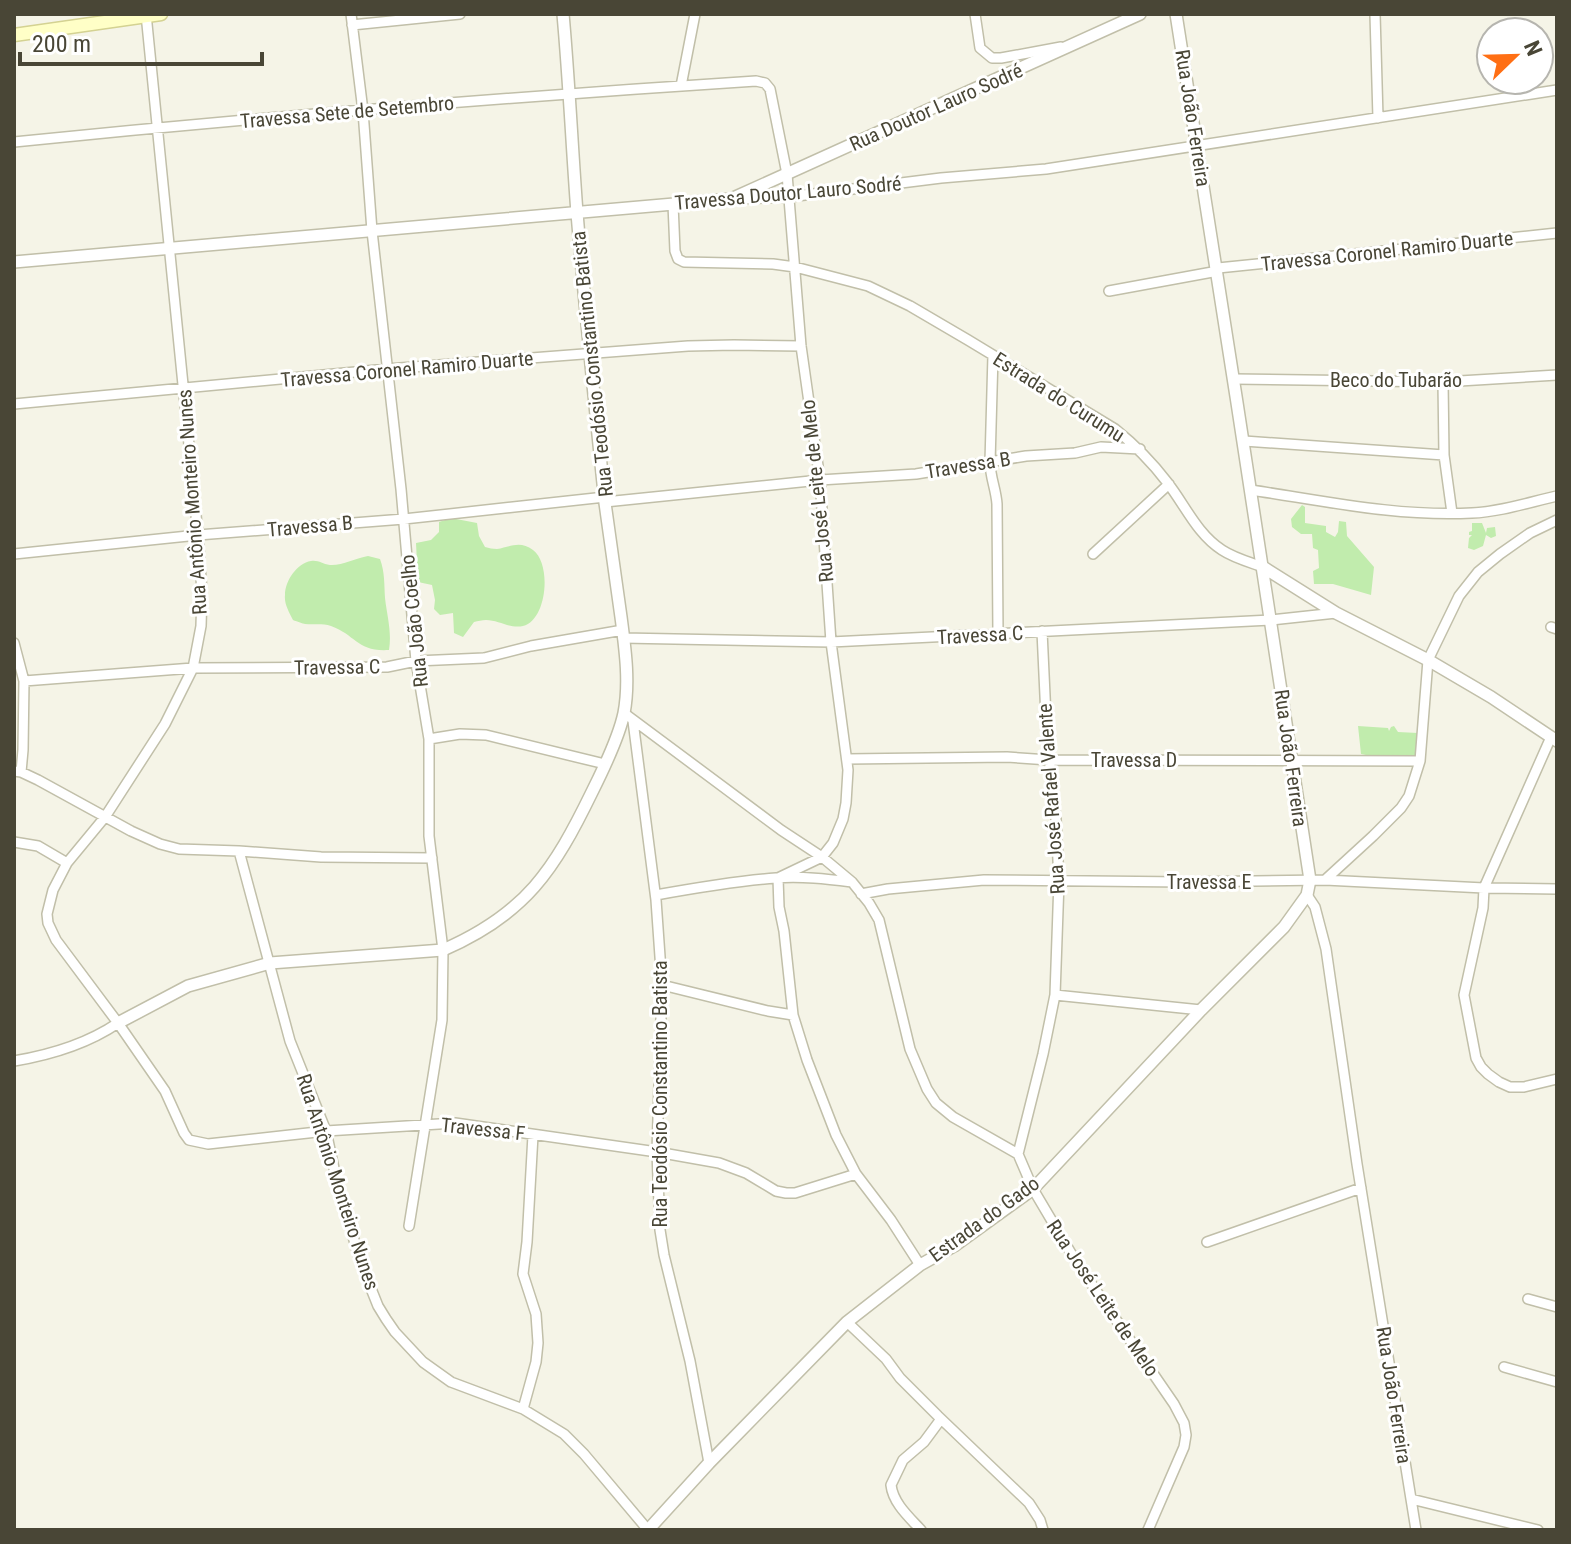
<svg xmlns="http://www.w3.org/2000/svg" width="1571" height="1544" font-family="'Roboto Condensed',sans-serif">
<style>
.green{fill:#c1ecad}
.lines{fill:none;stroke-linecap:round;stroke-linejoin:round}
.minor-casing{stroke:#c1bfa9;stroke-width:12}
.tertiary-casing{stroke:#c1bfa9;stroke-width:14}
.secondary-casing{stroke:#d4d292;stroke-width:15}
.minor{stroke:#fff;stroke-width:9}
.tertiary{stroke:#fff;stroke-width:11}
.secondary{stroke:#ffffc7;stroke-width:12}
.labels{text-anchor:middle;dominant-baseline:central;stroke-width:6;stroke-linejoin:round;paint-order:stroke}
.street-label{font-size:20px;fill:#494636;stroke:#fff}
</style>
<rect width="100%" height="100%" fill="#f5f4e7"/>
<path class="green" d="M1302 505 1305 507V523L1326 526V532L1335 537 1338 532 1339 521 1346 522 1347 536 1374 567 1371 595 1333 584H1314L1313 571 1319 568 1318 550 1313 548 1312 534H1301L1292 527 1291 519Z
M451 518 477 523 479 536 485 547C489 548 493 549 497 549 510 547 520 540 533 550 552 564 547 620 523 626 510 629 499 620 486 620 482 620 478 621 474 622L463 637 454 633 453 613 440 615 434 609 435 600 432 585 418 582 416 543 431 540 439 532V522Z
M1472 523H1482L1486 533 1487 528 1495 527 1496 536 1491 538 1486 535 1483 546 1474 550 1468 548 1469 538 1472 535H1469V532L1472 531Z
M368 556 380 559C385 573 384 584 385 598 387 616 392 632 389 650 357 652 356 635 331 626 322 623 314 625 305 624 304 624 293 620 293 620 289 612 284 604 285 595 285 581 297 563 311 561 319 560 322 564 330 565 341 566 356 558 368 556Z
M1358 726 1388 728 1389 731 1391 727 1394 726 1398 732 1418 733 1417 757 1397 758 1391 755 1388 757 1377 755 1375 759H1367L1366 755 1361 754Z"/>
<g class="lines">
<defs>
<path id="minor" d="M146 14 198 535 202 593 201 626 193 668 165 724 105 817 67 863 53 890 47 914 48 923 56 940 118 1023 165 1091 184 1133 189 1140 208 1144 326 1131 455 1123 657 1152 719 1163 746 1173 776 1191 786 1193H795L856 1174
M351 14 363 111 372 231 401 489 416 661 429 739V836L443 950 442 1020 409 1226
M975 14 980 48 992 58H1001L1061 47
M1375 14 1378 118
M352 25 460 14
M681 86 695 14
M14 142C261 117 508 97 756 81L765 83 770 89 787 174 801 346 820 480 831 642 848 770 846 803 843 819 833 843 822 857 778 878
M736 199 789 197 941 178 1046 169 1557 90
M673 204 675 251 678 259 684 262 773 264 795 267 868 286 910 306 968 340 1115 429C1135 445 1151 461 1167 482 1185 505 1197 534 1222 550 1234 558 1249 562 1263 567
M1218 268 1557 233
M1109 291 1218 271
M993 355 990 462C990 477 996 489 997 504L998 634
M1234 379 1443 382 1557 375
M1443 382 1444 455
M14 404 387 369 688 346 734 345 801 346
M1244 441 1444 455 1452 513
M1251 490C1325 501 1398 517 1472 513 1500 512 1530 502 1557 496
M605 502 820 480 916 474 1026 456 1075 453 1101 447 1140 449
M14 554 198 535 404 519 605 497
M1093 554 1169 484
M1551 627 1557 629
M623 638 831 642 1271 620 1336 613
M14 643 24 681 23 750 21 772
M24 681 193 668 387 667 416 661 484 658 531 646 623 630
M624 713 781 830 822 857 852 882 869 903 879 920 910 1049 927 1089 936 1103 953 1117 1018 1154 1033 1189 1075 1260 1174 1404 1184 1423 1186 1435 1184 1447 1148 1530
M633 721 656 900 662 985 657 1152 660 1230 664 1255 690 1361 709 1463
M1551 737 1484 888 1483 908 1464 995 1476 1058 1481 1067 1488 1074 1499 1082 1510 1087H1524L1557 1079
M429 739 460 734 486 735 605 764
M847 759 1007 757 1049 760 1420 761
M14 771 21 772 38 780 131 831 160 844 179 849 239 851 321 857 432 858
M14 842 38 846 67 863
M239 851 290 1041 326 1131 335 1173 360 1261 378 1306 386 1319 395 1332 423 1362 451 1382 523 1409 564 1434 584 1454 648 1530
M778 878 779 907 784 931 793 1015 807 1060 836 1135 856 1174 891 1220 920 1265
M1325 880 1373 836 1401 808 1409 796 1420 761 1428 660 1459 596 1478 572 1500 554 1530 533 1557 520
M861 894 888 889 984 880 1185 882 1325 880 1484 888 1557 889
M656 895C695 888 735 881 776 878 801 876 827 879 852 882
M1307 895 1315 907 1326 949 1357 1164 1416 1530
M662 985 768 1011 793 1015
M1055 995 1201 1010
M14 1061C50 1055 87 1044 118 1023
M1018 1154 1043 1054 1055 995 1059 881 1056 819 1047 739 1042 631
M1207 1242 1361 1188
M1528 1299 1557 1307
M847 1322 886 1359 900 1378 938 1416 1029 1503 1040 1520 1043 1530
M1504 1367 1557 1382
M523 1409 536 1362 538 1343 536 1314 523 1274 527 1242 533 1135
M1411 1499 1538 1530
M921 1530C909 1517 893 1503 891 1485L903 1460 924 1442 941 1419"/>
<path id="tertiary" d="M14 262 731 199 1140 14
M1263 567 1336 613 1428 660 1491 697 1557 741
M118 1023 188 986 270 963 443 950C526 914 554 870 592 792 603 770 619 737 624 713 630 682 625 648 621 617 616 579 610 541 605 503 595 406 585 310 577 213 572 147 569 80 563 14
M648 1530 709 1463 847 1322 920 1265 954 1246 1033 1189 1201 1010 1284 927 1307 895 1310 880C1265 592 1223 302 1176 14"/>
<path id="secondary" d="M14 35 161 14"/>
</defs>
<use href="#minor" class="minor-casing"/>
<use href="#tertiary" class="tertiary-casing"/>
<use href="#secondary" class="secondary-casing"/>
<use href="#minor" class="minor"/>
<use href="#tertiary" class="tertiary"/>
<use href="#secondary" class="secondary"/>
</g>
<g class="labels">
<g class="street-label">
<text transform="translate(936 107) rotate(-24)">Rua Doutor Lauro Sodré</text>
<text transform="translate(347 112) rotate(-5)">Travessa Sete de Setembro</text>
<text transform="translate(1193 118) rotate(81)">Rua João Ferreira</text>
<text transform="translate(788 193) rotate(-5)">Travessa Doutor Lauro Sodré</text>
<text transform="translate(1387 251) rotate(-6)">Travessa Coronel Ramiro Duarte</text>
<text transform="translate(592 364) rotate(-96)">Rua Teodósio Constantino Batista</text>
<text transform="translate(407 369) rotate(-5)">Travessa Coronel Ramiro Duarte</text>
<text x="1396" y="380">Beco do Tubarão</text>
<text transform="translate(1059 397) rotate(32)">Estrada do Curumu</text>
<text transform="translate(968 465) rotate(-9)">Travessa B</text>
<text transform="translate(817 491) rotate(-96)">Rua José Leite de Melo</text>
<text transform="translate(192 502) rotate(-94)">Rua Antônio Monteiro Nunes</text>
<text transform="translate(310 526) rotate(-5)">Travessa B</text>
<text transform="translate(414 621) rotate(-96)">Rua João Coelho</text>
<text transform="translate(980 635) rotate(-3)">Travessa C</text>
<text transform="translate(337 667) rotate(-1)">Travessa C</text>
<text transform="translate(1291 758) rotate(82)">Rua João Ferreira</text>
<text x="1134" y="760">Travessa D</text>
<text transform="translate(1051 799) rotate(-94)">Rua José Rafael Valente</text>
<text x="1209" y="882">Travessa E</text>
<text transform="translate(660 1094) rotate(-90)">Rua Teodósio Constantino Batista</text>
<text transform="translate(483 1129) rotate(6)">Travessa F</text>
<text transform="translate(338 1182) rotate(72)">Rua Antônio Monteiro Nunes</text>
<text transform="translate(984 1219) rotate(-36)">Estrada do Gado</text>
<text transform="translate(1103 1298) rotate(56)">Rua José Leite de Melo</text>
<text transform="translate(1394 1395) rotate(81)">Rua João Ferreira</text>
</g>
</g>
<rect width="1571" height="1544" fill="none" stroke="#494636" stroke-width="32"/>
<g transform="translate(1515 56) rotate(67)"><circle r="38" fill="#ffffff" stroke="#b6b5af" stroke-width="2"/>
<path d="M0-6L14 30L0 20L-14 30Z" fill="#ff6f14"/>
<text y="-12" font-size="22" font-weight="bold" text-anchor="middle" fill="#494636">N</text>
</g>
<path d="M20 52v12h242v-12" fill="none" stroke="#494636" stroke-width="4"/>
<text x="32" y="52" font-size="24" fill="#494636" stroke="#ffffff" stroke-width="6" paint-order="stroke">200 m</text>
</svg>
